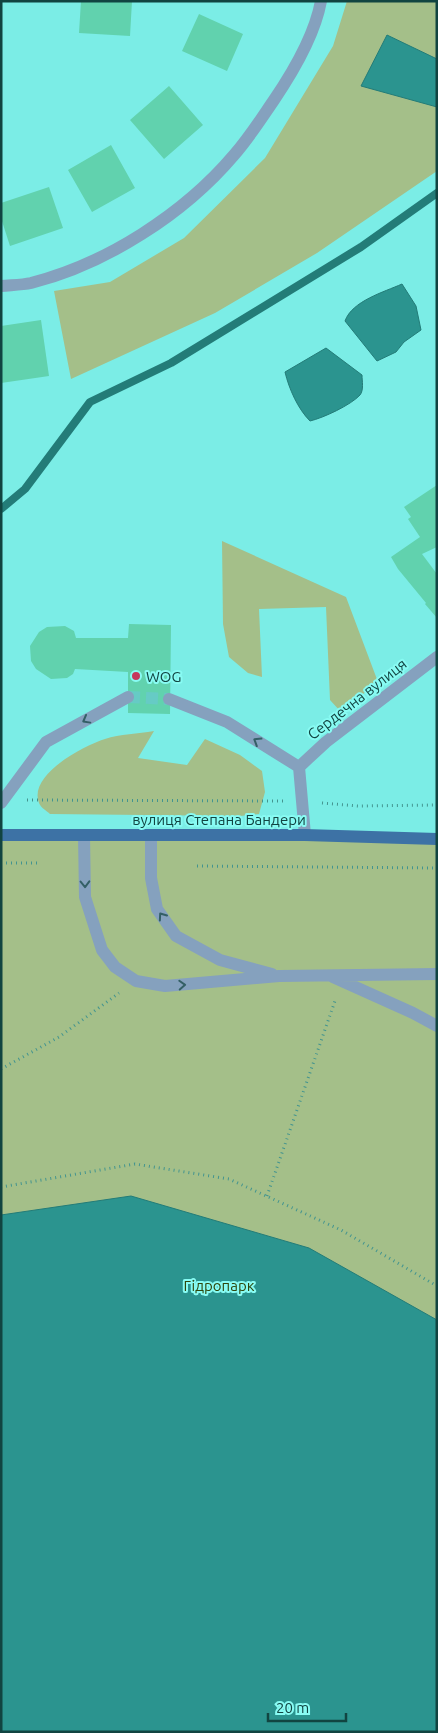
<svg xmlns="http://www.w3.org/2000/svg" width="438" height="1733" font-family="Ubuntu,sans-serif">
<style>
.green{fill:#a4bf89}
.water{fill:#2b948f;stroke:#237c78}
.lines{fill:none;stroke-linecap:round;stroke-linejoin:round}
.stream{stroke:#237c78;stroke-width:8}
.building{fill:#61d2ae}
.minor-tunnel{stroke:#66cbc5;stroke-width:12;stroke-dasharray:12 6;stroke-linecap:butt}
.path{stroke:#43948f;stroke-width:3;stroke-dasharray:1 4;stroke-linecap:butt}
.minor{stroke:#85a1be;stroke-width:12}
.major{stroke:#3d72a5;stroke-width:12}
.oneway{stroke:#346066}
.poi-dot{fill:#c5365c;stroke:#88fbf3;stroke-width:2}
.labels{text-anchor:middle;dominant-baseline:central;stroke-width:4;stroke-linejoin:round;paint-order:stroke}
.poi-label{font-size:15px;fill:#114441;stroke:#88fbf3;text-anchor:start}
.street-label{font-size:15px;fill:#114441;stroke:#88fbf3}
.park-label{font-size:15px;fill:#2e460b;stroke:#88fbf3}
</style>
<rect width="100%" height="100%" fill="#7bede6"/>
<path class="green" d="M347 1H437V171L317 253 215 313 71 379 54 291 110 282 184 238 265 158 333 46Z
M222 541 346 597 378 682 341 712 330 700 326 607 259 609 262 677 248 673 229 657 223 624Z
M154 731 138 758 187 765 205 739 240 755 262 771 265 792 259 814 240 816 50 814C47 811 41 808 39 803 28 775 83 746 105 739 120 734 138 734 154 731Z
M1 835 437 839V1732H1Z"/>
<path class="water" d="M387 35 437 59V107L361 86Z
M402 284 416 306 421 330 404 342 396 352 377 361 345 321C352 301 384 292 402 284Z
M326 348 362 375C362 381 364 390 360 395 351 405 323 418 310 421 298 409 289 389 285 372Z
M131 1196 309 1248 437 1320V1732H1V1215Z"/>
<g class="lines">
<path class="stream" d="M1 509 25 489 90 402 171 363 361 247 437 193"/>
</g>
<path class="building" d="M81 1H132L130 36 79 33Z
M199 14 243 34 227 71 182 51Z
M169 86 203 125 164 159 130 120Z
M111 145 135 188 92 212 68 170Z
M49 187 63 228 10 246 1 218V203Z
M41 320 49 376 1 383V326Z
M437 485V547L422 554 437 574V618L425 604 426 603 398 569 391 557 420 537 408 519 411 517 404 507Z
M129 624 171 625 170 714 128 713V672L75 669 73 674 67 678 51 679 36 669 31 661 30 646 39 632 47 627 65 626 74 631 76 638H128Z"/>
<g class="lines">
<path class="minor-tunnel" d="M128 697 169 699"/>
<path class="path" d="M27 800 283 801
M322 803 358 806 437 805
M1 863H38
M197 866 437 868
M1 1069 59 1037 119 993
M1 1187 135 1164 229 1179 341 1230 437 1286
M267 1196 336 998"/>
<path class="minor" d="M1 286C11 285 22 285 31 283 106 264 184 214 234 155 249 138 261 119 274 100 293 72 315 34 321 1
M169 699 227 722 299 767
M299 767 326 742 437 657
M299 767 305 835
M1 803 46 742 128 697
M84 835 85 897 102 950 115 967 136 981 165 986 279 976 437 974
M151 835V878L157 909 176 936 220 960 272 974
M333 977 413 1013 437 1026"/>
<path class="major" d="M1 835H305L437 839"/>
</g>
<defs><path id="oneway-chevron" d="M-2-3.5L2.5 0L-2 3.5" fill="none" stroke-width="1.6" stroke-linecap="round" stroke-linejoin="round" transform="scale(1.25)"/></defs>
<g class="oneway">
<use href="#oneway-chevron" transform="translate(86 720) rotate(151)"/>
<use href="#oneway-chevron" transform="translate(257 741) rotate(-148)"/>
<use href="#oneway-chevron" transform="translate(85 884) rotate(89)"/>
<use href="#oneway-chevron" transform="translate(162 916) rotate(-125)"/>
<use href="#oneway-chevron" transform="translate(182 985) rotate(-3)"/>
</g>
<circle class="poi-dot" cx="136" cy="676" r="5"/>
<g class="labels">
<g class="poi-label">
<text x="146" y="676">WOG</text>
</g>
<g class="street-label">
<text transform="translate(357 699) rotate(-38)">Сердечна вулиця</text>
<text x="219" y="819">вулиця Степана Бандери</text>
</g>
<g class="park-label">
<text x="219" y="1285">Гідропарк</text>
</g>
</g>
<rect width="438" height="1733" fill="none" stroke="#114441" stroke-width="5"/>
<path d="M268 1713v8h78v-8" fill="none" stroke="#114441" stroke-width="2.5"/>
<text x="276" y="1713" font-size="15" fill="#114441" stroke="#88fbf3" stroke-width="4" paint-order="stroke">20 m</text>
</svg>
